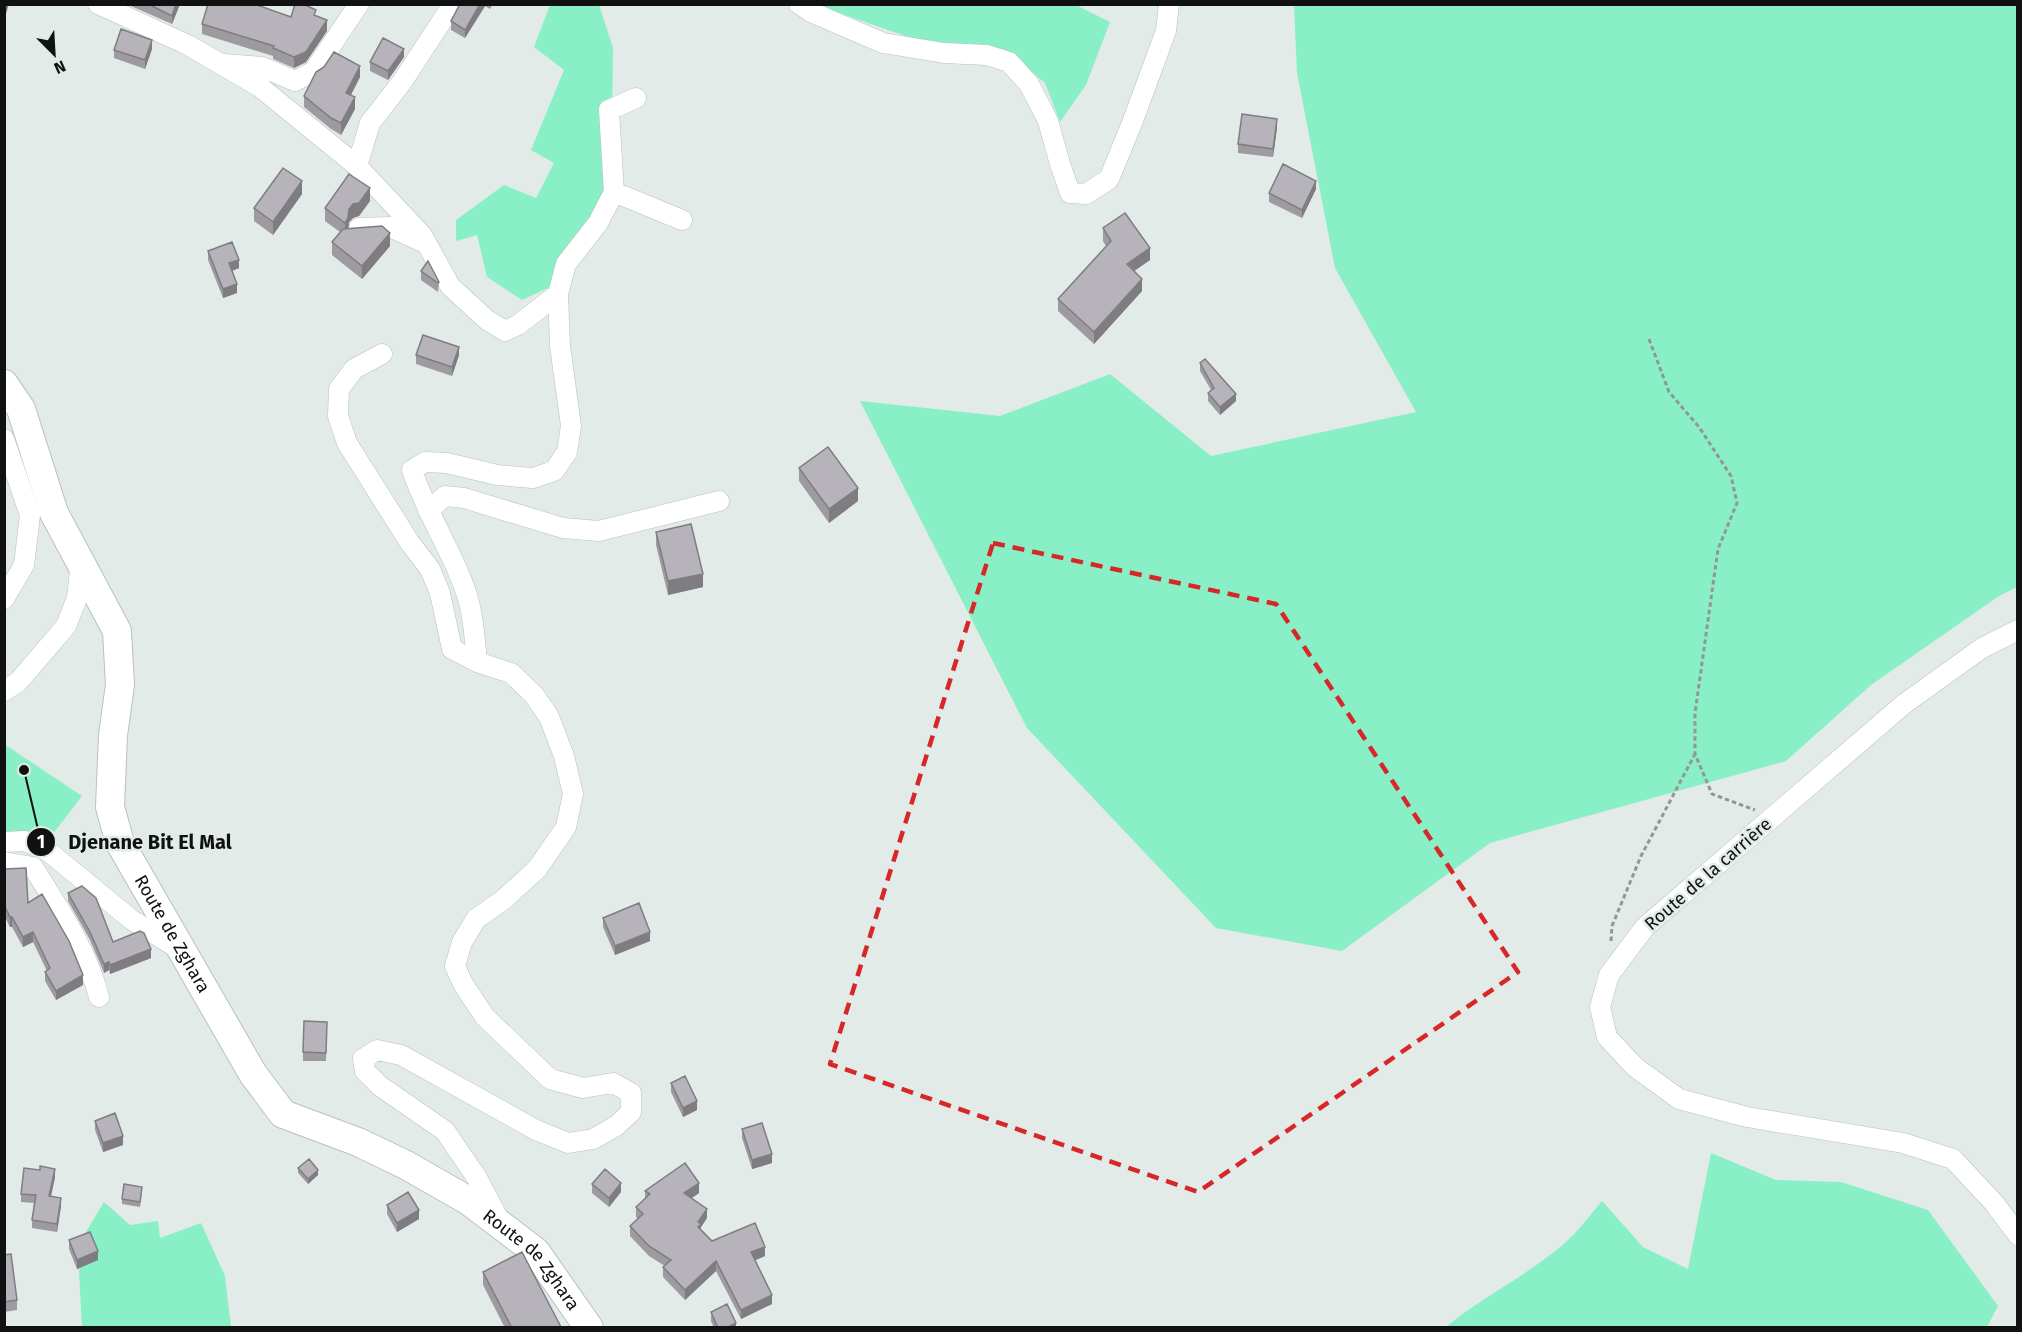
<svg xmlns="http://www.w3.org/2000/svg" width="2022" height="1332" font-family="'Fira Sans',sans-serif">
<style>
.green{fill:#89efc7}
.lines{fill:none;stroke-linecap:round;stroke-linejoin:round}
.street-casing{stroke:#b9c1be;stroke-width:21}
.secondary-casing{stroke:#b9c1be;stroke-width:30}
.path{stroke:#909794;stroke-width:3;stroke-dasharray:4.5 3;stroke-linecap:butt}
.street{stroke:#fff;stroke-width:20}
.secondary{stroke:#fff;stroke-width:28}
.wall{fill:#9d9aa0}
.shaded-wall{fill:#7f7d82}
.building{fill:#b6b3ba;stroke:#7f7d82;stroke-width:1.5}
.marked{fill:none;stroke:#d62828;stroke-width:4.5;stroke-dasharray:12 8;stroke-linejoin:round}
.labels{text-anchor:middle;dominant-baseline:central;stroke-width:5;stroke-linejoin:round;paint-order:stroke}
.street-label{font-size:18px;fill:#0f1211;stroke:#e2ebe7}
.leader{fill:none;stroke:#0f1211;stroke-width:2}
.callout-dot{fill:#0f1211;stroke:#e2ebe7;stroke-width:2}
.mark-label{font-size:18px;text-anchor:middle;font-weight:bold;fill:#fff}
.callout-label{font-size:20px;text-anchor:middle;font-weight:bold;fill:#0f1211;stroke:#e2ebe7;stroke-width:5;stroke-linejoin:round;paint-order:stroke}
</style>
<rect width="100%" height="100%" fill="#e2ebe7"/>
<path class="green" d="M826 4 1076 5 1110 22 1086 85 1060 122 1045 83 1005 50 963 47 911 38 825 8Z
M550 5H599L613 48 612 121 619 201 563 281 522 300 487 277 477 235 456 241V220L504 185 536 198 554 163 531 150 564 70 534 47Z
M1294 5H2017V587L1999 596 1871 685 1786 761 1490 843 1342 951 1216 928 1027 728 860 401 1000 416 1110 374 1211 456 1416 412 1335 268 1297 73Z
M4 744 82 796 55 831 5 842Z
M1711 1153 1776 1180 1841 1182 1928 1210 1998 1306 1987 1327H1446C1484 1295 1531 1274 1568 1240 1580 1229 1591 1214 1602 1201L1643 1247 1688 1269Z
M104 1202 130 1225 158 1221 160 1238 201 1223 225 1276 231 1327 82 1328 79 1271 84 1235Z"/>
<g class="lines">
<defs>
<path id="street" d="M98 4 188 45 260 87 357 166 422 235 450 286 487 320 505 331 518 325 558 294
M799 4 811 12 883 43 944 53 987 55 1009 62 1029 84 1048 121 1060 164 1070 193 1086 194 1109 179 1132 123 1166 31 1169 4
M225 64 262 67 295 81 314 71 359 4
M357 166 370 123 402 82 453 4
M614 192 682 220
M359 228 390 227 425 243
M382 354 354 369 339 389 338 416 347 443 410 543 430 569 440 593 452 649 477 662 511 673 534 695 549 717 564 756 573 794 566 827 537 869 503 900 476 919 462 942 455 966 463 984 485 1017 550 1079 583 1088 613 1083 631 1093V1112L616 1126 593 1139 568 1143 536 1130 401 1055 377 1050 363 1059 365 1071 380 1086 445 1131 477 1178 498 1218
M4 439 30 515 24 565 4 599
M428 511 445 496 464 498 563 528 599 531 719 501
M2018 630 1982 648 1904 704 1645 927 1609 975 1600 1007 1607 1037 1635 1067 1679 1099 1747 1117 1903 1143 1953 1159 1994 1203 2018 1235
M477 662C475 642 474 622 469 602 456 556 427 516 412 470L425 462 447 463 497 475 533 478 554 471 567 452 571 426 560 346 558 294 566 264 598 223 614 192 609 110 636 98
M4 691 18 682 66 626 77 598 81 563
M4 842 25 841 49 852 132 920 179 949
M4 862 33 867C58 907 87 950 99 997"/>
<g id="secondary">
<path id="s1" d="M4 384 21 409 54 513 117 631 120 685 113 735 110 807 120 843 253 1074 283 1114 358 1142 406 1165 469 1201 536 1252 589 1328"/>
</g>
</defs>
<use href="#street" class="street-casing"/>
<use href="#secondary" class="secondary-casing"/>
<path class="path" d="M1649 339 1669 392 1699 427 1731 476 1737 503 1718 549 1695 713V754L1712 794 1755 810
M1611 941 1612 926 1641 856 1695 754"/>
<use href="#street" class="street"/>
<use href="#secondary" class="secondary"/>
</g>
<path class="wall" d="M131 4H180L172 24 131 6Z
M460 4H493L490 9 485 6 465 38 451 30V21Z
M316 16 327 31 306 62 294 68 273 59V56L202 34V24L291 17Z
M152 49 145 69 114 58V50Z
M404 57 388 80 370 71V62Z
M324 67 360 77 351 95 355 109 341 135 331 129 304 107V96Z
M1277 128 1273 157 1238 153V144Z
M1316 189 1302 218 1269 202V193Z
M302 194 273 235 254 221V208Z
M370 201 359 216 353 218 349 222 348 228 390 246 362 279 332 255V242L340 232 325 221V208Z
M1103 228 1150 260 1134 271 1142 291 1094 344 1058 311V299L1106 246 1103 241Z
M208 251 239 268 232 271 237 293 223 298 208 260Z
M421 271 439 282 438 292 421 280Z
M416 355H459L452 376 416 364Z
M1200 363 1236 401 1220 415 1208 401V393L1211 390 1200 371Z
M799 468 858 501 829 523 799 481Z
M656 532 703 587 668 595 656 545Z
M4 869 28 903 83 985 56 1000 45 981V972L47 971 33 942 23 947 12 927H10L4 915Z
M68 893 113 942 151 958 110 974 109 970 104 973 90 940 68 901Z
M603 918 650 941 615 955 603 927Z
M327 1022 326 1061H303V1052Z
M671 1083 697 1110 683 1117 671 1092Z
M95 1121 123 1145 103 1152 95 1130Z
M742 1129 772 1163 752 1169 742 1138Z
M298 1168 318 1175 308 1184 298 1173Z
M55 1177 51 1197 61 1206 57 1232 32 1228V1220L34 1203 21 1202V1194Z
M592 1184 621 1192 609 1207 592 1193Z
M645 1191 699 1193 692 1198 707 1218 701 1227V1229L712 1241 765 1256 755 1260 772 1304 741 1319 716 1271 685 1300 663 1277V1267L665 1266 649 1256 630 1236V1226L638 1219 636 1217V1207L645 1199Z
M142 1192 140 1207 122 1204V1199Z
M387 1205 419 1219 397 1232 387 1214Z
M69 1240 98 1260 77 1269 69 1249Z
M4 1255 17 1300V1310L4 1312Z
M483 1272 561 1328H505L483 1285Z
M711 1312 736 1328H714L711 1321Z"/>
<path class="shaded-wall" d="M7 4H9L5 17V9Z
M176 4H180L172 24V16Z
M480 4H485V6L465 38V30Z
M327 20V31L306 62 294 68V57Z
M152 40V49L145 69V60Z
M404 49V57L388 80V71Z
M360 66V77L346 104V93Z
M355 97V109L341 135V123Z
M1277 119V128L1273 157V149Z
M302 181V194L273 235V222Z
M1316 181V189L1302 218V210Z
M370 188V201L359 216 353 218 349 222 348 232 345 236V223L349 209Z
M390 233V246L362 279V266Z
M1150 248V260L1127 276V264Z
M239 260V268L229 272V263Z
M1142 279V291L1094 344V332Z
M237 284V293L223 298V289Z
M459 347V355L452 376V367Z
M1236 394V401L1220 415V407Z
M858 488V501L829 523V509Z
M6 531V544L4 548V535Z
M703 574V587L668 595V581Z
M10 917H12V927H10Z
M33 932V942L23 947V937Z
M650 932V941L615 955V946Z
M151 949V958L110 974V965Z
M109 962V970L104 973V964Z
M83 975V985L56 1000V991Z
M697 1101V1110L683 1117V1108Z
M123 1136V1145L103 1152V1143Z
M772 1154V1163L752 1169V1160Z
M55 1169V1177L49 1204V1196Z
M318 1170V1175L308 1184V1179Z
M621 1183V1192L609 1207V1198Z
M699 1183V1193L684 1203V1193Z
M61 1198V1206L57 1232V1224Z
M707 1209V1218L701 1227V1233L698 1237V1222Z
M419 1210V1219L397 1232V1223Z
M765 1247V1256L751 1262V1252Z
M98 1251V1260L77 1269V1260Z
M716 1261V1271L685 1300V1290Z
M772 1295V1304L741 1319V1310Z
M736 1323V1328H726Z"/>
<path class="building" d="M148 4H176L172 16Z
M208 4H254L291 17 295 4H303L316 10 314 15 327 20 306 52 294 57 273 48 274 46 202 24Z
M460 4H480L465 30 451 21Z
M121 29 152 40 145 60 114 50Z
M383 38 404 49 388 71 370 62Z
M334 52 360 66 346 93 355 97 341 123 331 118 304 96 316 72 324 67Z
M1242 114 1277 119 1273 149 1238 144Z
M1283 164 1316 181 1302 210 1269 193Z
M283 168 302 181 273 222 254 208Z
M349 174 370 188 359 203 353 204 349 209 348 218 345 223 325 208Z
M1125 213 1150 248 1127 264 1142 279 1094 332 1058 299 1111 241 1103 228Z
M382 226 390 233 362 266 332 242 343 229Z
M232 242 239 260 229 263 237 284 223 289 208 251Z
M428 261 439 282 438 283 421 271Z
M423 335 459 347 452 367 416 355Z
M1205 359 1236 394 1220 407 1208 393 1214 388 1200 363Z
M828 447 858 488 829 509 799 468Z
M691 524 703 574 668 581 656 532Z
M26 868 28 903 42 894 69 941 83 975 56 991 45 972 50 968 33 932 23 937 12 917H10L4 905V869Z
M82 886 96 898 113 942 140 931 144 933 151 949 110 965 109 962 104 964 90 932 68 893Z
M639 903 650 932 615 946 603 918Z
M304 1021 327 1022 326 1053 303 1052Z
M685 1076 697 1101 683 1108 671 1083Z
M115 1113 123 1136 103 1143 95 1121Z
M762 1123 772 1154 752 1160 742 1129Z
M309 1159 318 1170 308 1179 298 1168Z
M685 1163 699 1183 684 1193 707 1209 698 1222 701 1224 698 1227 712 1241 755 1223 765 1247 751 1252 772 1295 741 1310 716 1261 685 1290 663 1267 671 1260 649 1246 630 1226 643 1214 636 1207 650 1194 645 1191Z
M40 1166 55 1169 49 1196 61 1198 57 1224 32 1220 36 1195 21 1194 24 1168 40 1170Z
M605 1169 621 1183 609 1198 592 1184Z
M124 1184 142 1187 140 1202 122 1199Z
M408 1192 419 1210 397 1223 387 1205Z
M90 1232 98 1251 77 1260 69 1240Z
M522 1252 561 1327 560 1328H512L483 1272Z
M11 1254 17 1300 4 1302V1255Z
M727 1304 736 1323 726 1328H718L711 1312Z"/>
<path class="marked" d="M993 543 1276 604 1518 972 1198 1192 830 1064Z"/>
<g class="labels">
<g class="street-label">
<text transform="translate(1708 874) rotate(-41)">Route de la carrière</text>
<text stroke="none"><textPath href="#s1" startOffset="592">Route de Zghara</textPath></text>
<text stroke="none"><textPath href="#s1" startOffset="1096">Route de Zghara</textPath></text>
</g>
</g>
<path class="leader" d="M24 770L41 842"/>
<g class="callout-dot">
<circle cx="24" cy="770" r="6"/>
<circle cx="41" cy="842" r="15"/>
</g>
<g class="mark-label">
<text x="41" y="848">1</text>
</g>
<g class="callout-label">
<text x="150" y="849">Djenane Bit El Mal</text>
</g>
<rect width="2022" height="1332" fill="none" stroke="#0f1211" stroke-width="12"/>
<g transform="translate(54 54) rotate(156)" stroke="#e2ebe7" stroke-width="4.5" paint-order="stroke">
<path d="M0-4.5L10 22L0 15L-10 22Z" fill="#0f1211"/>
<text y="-9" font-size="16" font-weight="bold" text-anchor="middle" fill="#0f1211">N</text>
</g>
</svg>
